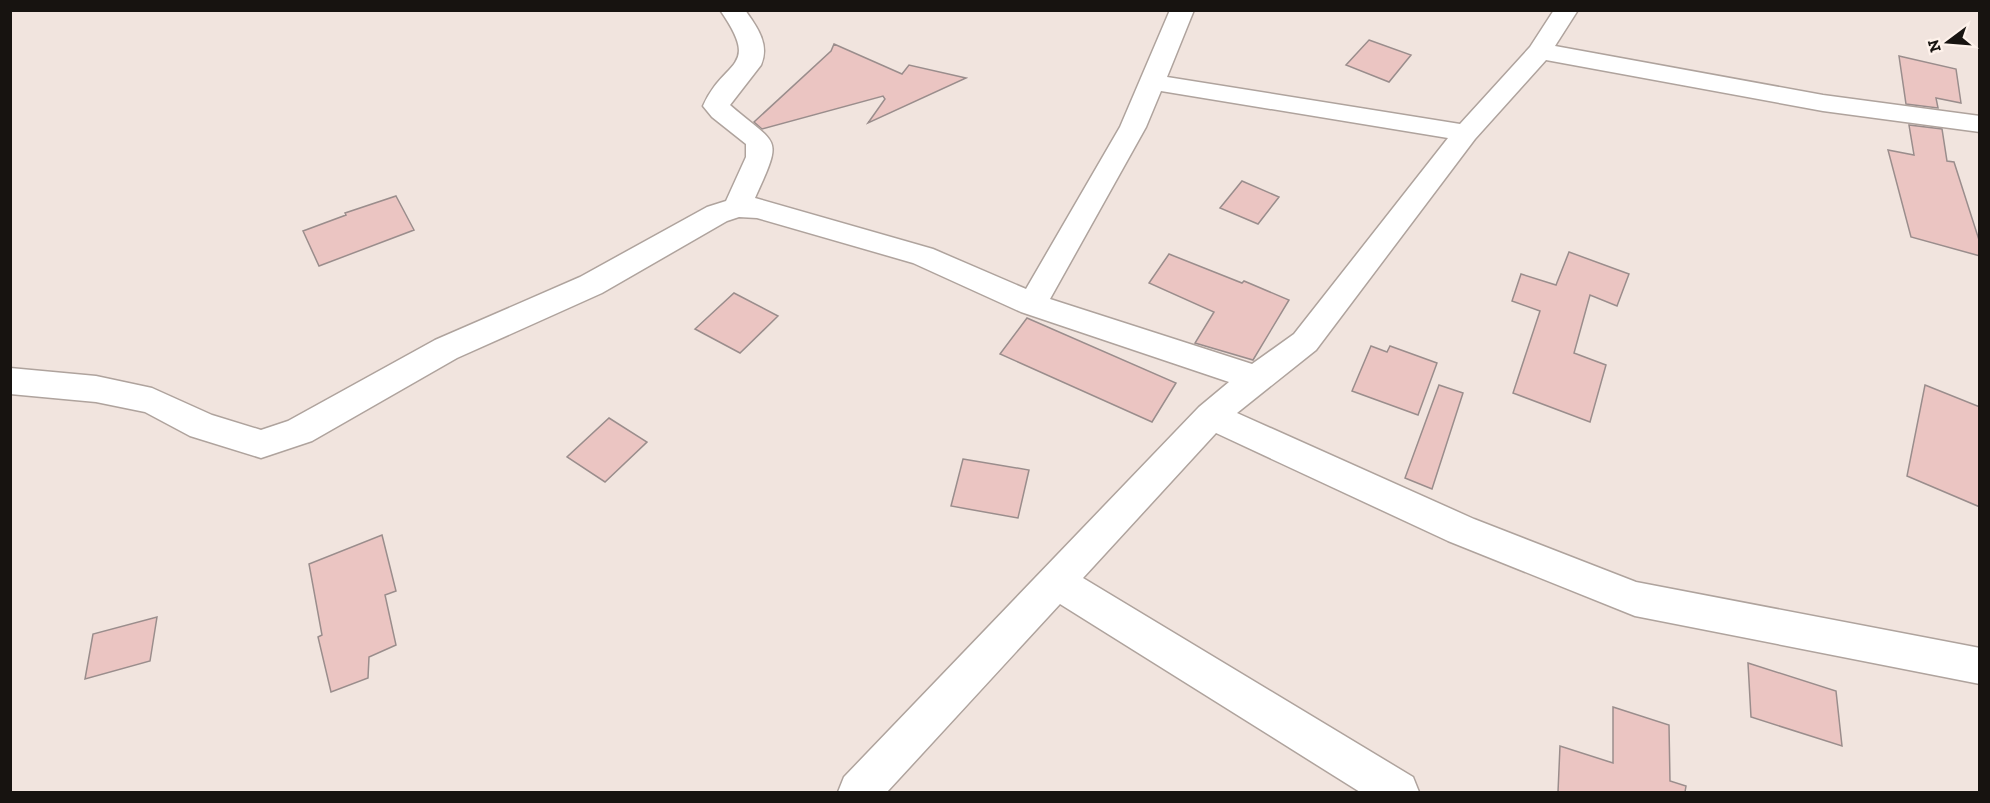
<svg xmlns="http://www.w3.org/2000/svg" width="1990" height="803" font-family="'Zilla Slab',serif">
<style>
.building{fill:#ebc5c2;stroke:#9a8d8c;stroke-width:1.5}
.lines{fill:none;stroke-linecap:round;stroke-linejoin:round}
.minor-casing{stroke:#afa39d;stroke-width:3}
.minor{fill:#fff;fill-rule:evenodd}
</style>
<rect width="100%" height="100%" fill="#f1e4de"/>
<path class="building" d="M1369 40 1411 55 1389 82 1346 65Z
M834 44 902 74 909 65 966 78 868 123 885 99 883 96 762 129 754 122 831 51Z
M1899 56 1956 69 1961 103 1936 98 1938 108 1906 104Z
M1909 125 1942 129 1947 161 1954 162 1980 243V256L1911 237 1888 150 1914 155Z
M1242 181 1279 197 1258 224 1220 208Z
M396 196 414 230 319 266 303 231 346 215 345 213Z
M1569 252 1629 274 1617 306 1590 295 1574 353 1606 365 1590 422 1513 393 1540 311 1512 301 1521 274 1556 285Z
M1169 254 1242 283 1244 281 1289 300 1253 360 1195 343 1214 312 1149 283Z
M734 293 778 316 740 353 695 329Z
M1027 318 1176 383 1152 422 1000 354Z
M1371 346 1387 352 1390 346 1437 363 1418 415 1352 391Z
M1439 385 1463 393 1432 489 1405 478Z
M1925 385 1980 407V507L1907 476Z
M609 418 647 442 605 482 567 457Z
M963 459 1029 470 1018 518 951 506Z
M382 535 396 591 385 595 396 645 369 657 368 678 331 692 318 637 322 635 309 564Z
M157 617 150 661 85 679 93 634Z
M1748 663 1836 691 1842 746 1751 717Z
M1613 707 1669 725 1670 781 1686 786 1685 792H1558L1560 746 1613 763Z"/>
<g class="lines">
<defs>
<path id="minor" d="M720 10H745C757 27 770 44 761 65L730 105C778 147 784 134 755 198L933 249 1026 289 1120 127 1170 10H1194L1167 77 1460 124 1530 47 1554 10H1578L1555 46 1823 95 1980 116V132L1823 111 1546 60 1475 139 1316 350 1237 413 1474 519 1636 582 1980 648V684L1635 616 1448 541 1216 433 1083 578 1413 777 1419 792H1360L1060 604 887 792H838L844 777 1199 407 1229 382 1021 312 913 263 757 218 739 217 727 221 602 293 457 358 312 441 261 458 190 436 145 412 96 402 10 394V368L96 376 152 388 212 415 261 430 288 421 435 340 580 277 707 207 726 201 746 157V144L712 117 703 106C724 58 762 70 720 10ZM1161 91 1448 138 1294 334 1252 364 1050 299 1146 127Z"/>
</defs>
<use href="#minor" class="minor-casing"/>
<use href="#minor" class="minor"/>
</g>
<rect width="1990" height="803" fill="none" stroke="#171310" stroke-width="24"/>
<g transform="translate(1948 42) rotate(254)" stroke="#fef2eb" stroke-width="4.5" paint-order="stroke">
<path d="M0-4.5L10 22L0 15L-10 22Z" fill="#171310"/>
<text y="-9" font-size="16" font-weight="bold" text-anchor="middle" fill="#171310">N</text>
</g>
</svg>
